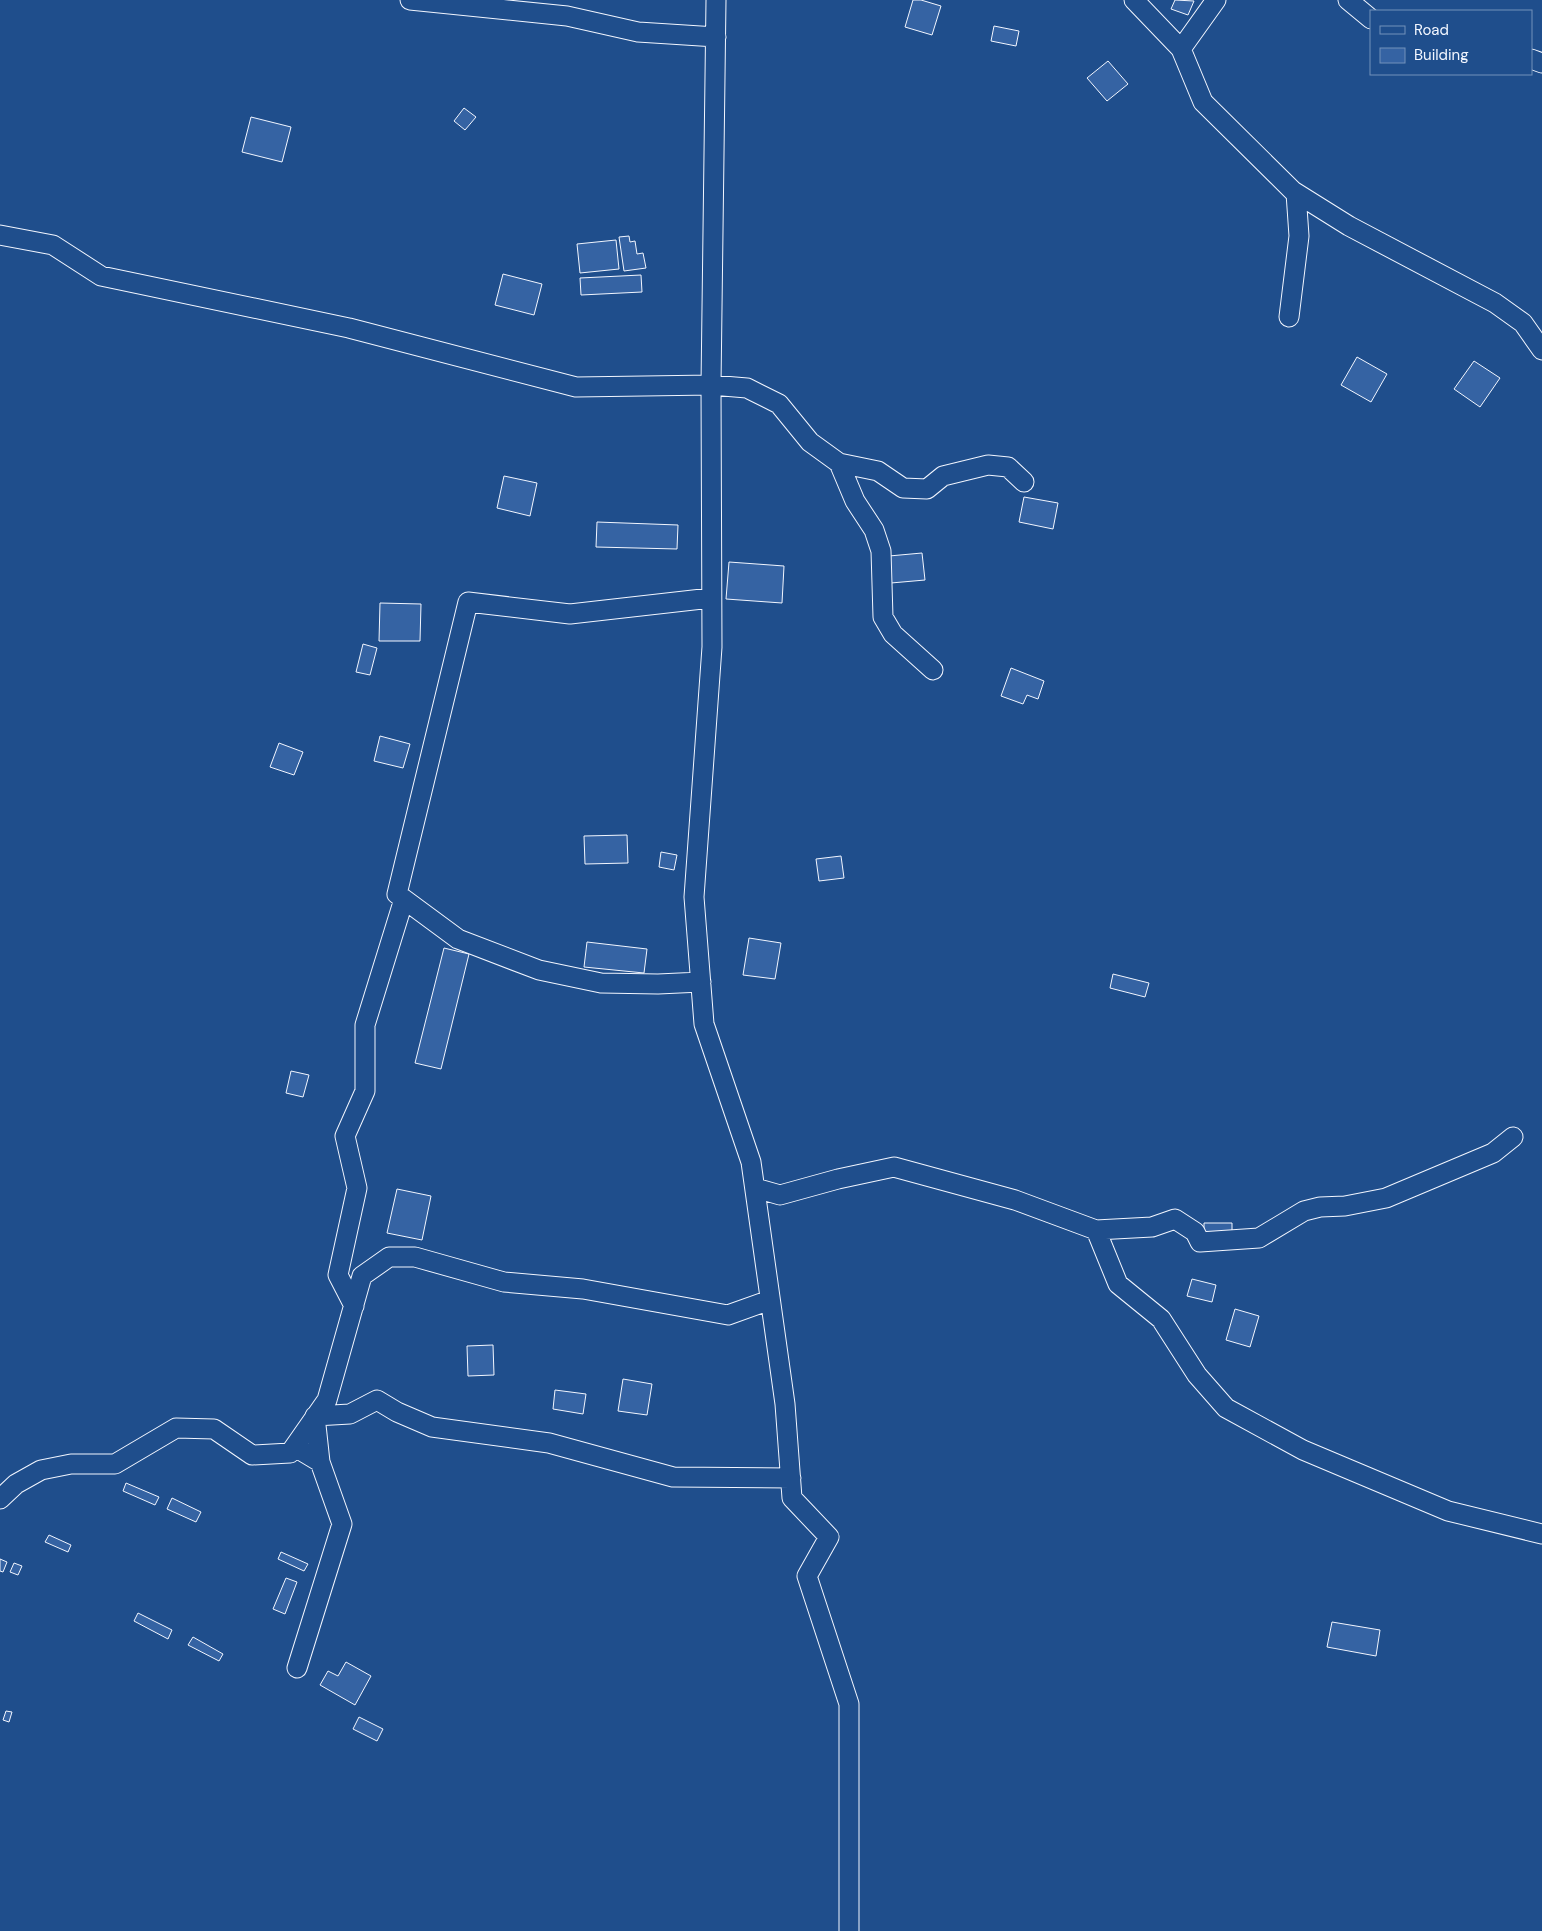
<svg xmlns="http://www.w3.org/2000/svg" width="1542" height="1931" font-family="'DM Sans',sans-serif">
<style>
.building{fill:#3563a3;stroke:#f2f6ff}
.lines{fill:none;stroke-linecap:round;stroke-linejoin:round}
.minor-casing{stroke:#f2f6ff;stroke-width:21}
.minor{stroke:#1f4e8c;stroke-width:19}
</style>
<rect width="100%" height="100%" fill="#1f4e8c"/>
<path class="building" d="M913 0H921L941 6 932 35 905 27Z
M1175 0 1194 1 1188 15 1171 9Z
M994 26 1019 31 1016 46 991 41Z
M1108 61 1128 84 1107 101 1087 78Z
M464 108 476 117 465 130 454 121Z
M251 117 291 127 282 162 242 152Z
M629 236 630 242 635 241 637 254 643 253 646 268 624 271 619 237Z
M616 240 619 269 580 273 577 244Z
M503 274 542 284 534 315 495 305Z
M641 275 642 292 581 295 580 278Z
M1357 357 1387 374 1371 402 1341 385Z
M1474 361 1500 378 1480 407 1454 389Z
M504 476 537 483 530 516 497 508Z
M1024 497 1058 503 1053 529 1019 522Z
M597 522 678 525 677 549 596 547Z
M922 553 925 580 891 583 889 556Z
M729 562 784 566 782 603 726 599Z
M380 603 421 604 420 641H379Z
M363 644 377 648 370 675 356 672Z
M1011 668 1044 681 1038 699 1027 695 1023 704 1001 696Z
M380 736 410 744 403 768 374 761Z
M279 743 303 752 294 775 270 767Z
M627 835 628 863 585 864 584 836Z
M661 852 677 855 674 870 659 867Z
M841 856 844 878 819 881 816 859Z
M749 938 781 943 775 979 743 975Z
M587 942 647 949 644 973 584 967Z
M444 948 469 954 441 1069 415 1063Z
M1113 974 1149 983 1145 997 1110 988Z
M291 1071 309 1075 303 1097 286 1093Z
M397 1189 431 1196 422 1240 387 1233Z
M1204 1223H1232V1238L1204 1239Z
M1192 1279 1216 1285 1212 1302 1187 1296Z
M1235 1309 1259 1316 1250 1347 1226 1340Z
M493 1345 494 1375 468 1376 467 1346Z
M623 1379 652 1384 647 1415 618 1411Z
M555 1390 586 1394 583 1414 553 1409Z
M126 1483 159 1497 155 1505 123 1491Z
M172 1498 201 1512 196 1522 167 1509Z
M49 1535 71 1545 68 1552 45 1542Z
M281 1552 308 1564 304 1571 278 1559Z
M0 1559 7 1562 3 1572 0 1571Z
M14 1563 22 1566 18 1575 10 1572Z
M286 1578 297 1582 285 1614 273 1609Z
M138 1613 172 1630 168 1639 134 1621Z
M1332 1622 1380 1630 1376 1656 1327 1647Z
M193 1637 223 1654 219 1661 188 1645Z
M346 1662 371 1676 355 1705 320 1685 328 1671 338 1676Z
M6 1711 12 1712 9 1722 3 1720Z
M359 1717 383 1729 377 1741 353 1729Z"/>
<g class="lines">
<defs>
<path id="minor" d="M410 0 567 16 638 32 716 37
M716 0 711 385 712 647 694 897 704 1024 751 1162 785 1404 792 1498 829 1537 807 1576 849 1704V1931
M1134 0 1181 49 1203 102 1293 191 1349 226 1495 303 1523 323 1542 350
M1348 0 1371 19
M1181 49 1216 0
M1531 59 1542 63
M0 235 53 245 101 276 349 328 576 387 711 385 747 388 779 404 810 442 839 463 878 471 903 488 927 489 943 476 988 465 1008 467 1024 482
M1289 317 1299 236 1296 193
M839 463 855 501 874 530 881 551 883 617 893 634 933 670
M701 982 658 984 601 983 539 970 458 939 397 894 468 602 570 614 711 598
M755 1188 780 1195 838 1179 894 1167 1015 1200 1096 1230 1118 1284 1161 1319 1197 1375 1226 1408 1303 1450 1448 1511 1542 1534
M1096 1230 1152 1227 1175 1219 1195 1232 1200 1242 1259 1238 1304 1211 1320 1207 1345 1206 1386 1198 1493 1153 1513 1137
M354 1306 338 1275 357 1188 345 1136 365 1091V1025L404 899
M295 1447 320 1462 315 1416 350 1414 377 1400 397 1412 432 1427 549 1443 673 1477 791 1478
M0 1499 16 1484 41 1470 71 1464H115L176 1428 214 1429 252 1455 290 1453 327 1400 362 1276 389 1257H415L504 1282 583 1289 728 1315 770 1300
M297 1668 342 1524 320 1462"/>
</defs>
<use href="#minor" class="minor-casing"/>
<use href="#minor" class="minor"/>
</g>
<rect x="1370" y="10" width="162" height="65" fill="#1f4e8c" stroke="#7391ba"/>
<rect x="1380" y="26" width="25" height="8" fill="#1f4e8c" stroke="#7391ba"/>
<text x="1414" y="35" font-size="15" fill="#f2f6ff">Road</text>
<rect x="1380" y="48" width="25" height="15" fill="#3563a3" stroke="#7391ba"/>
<text x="1414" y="60" font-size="15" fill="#f2f6ff">Building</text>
</svg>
